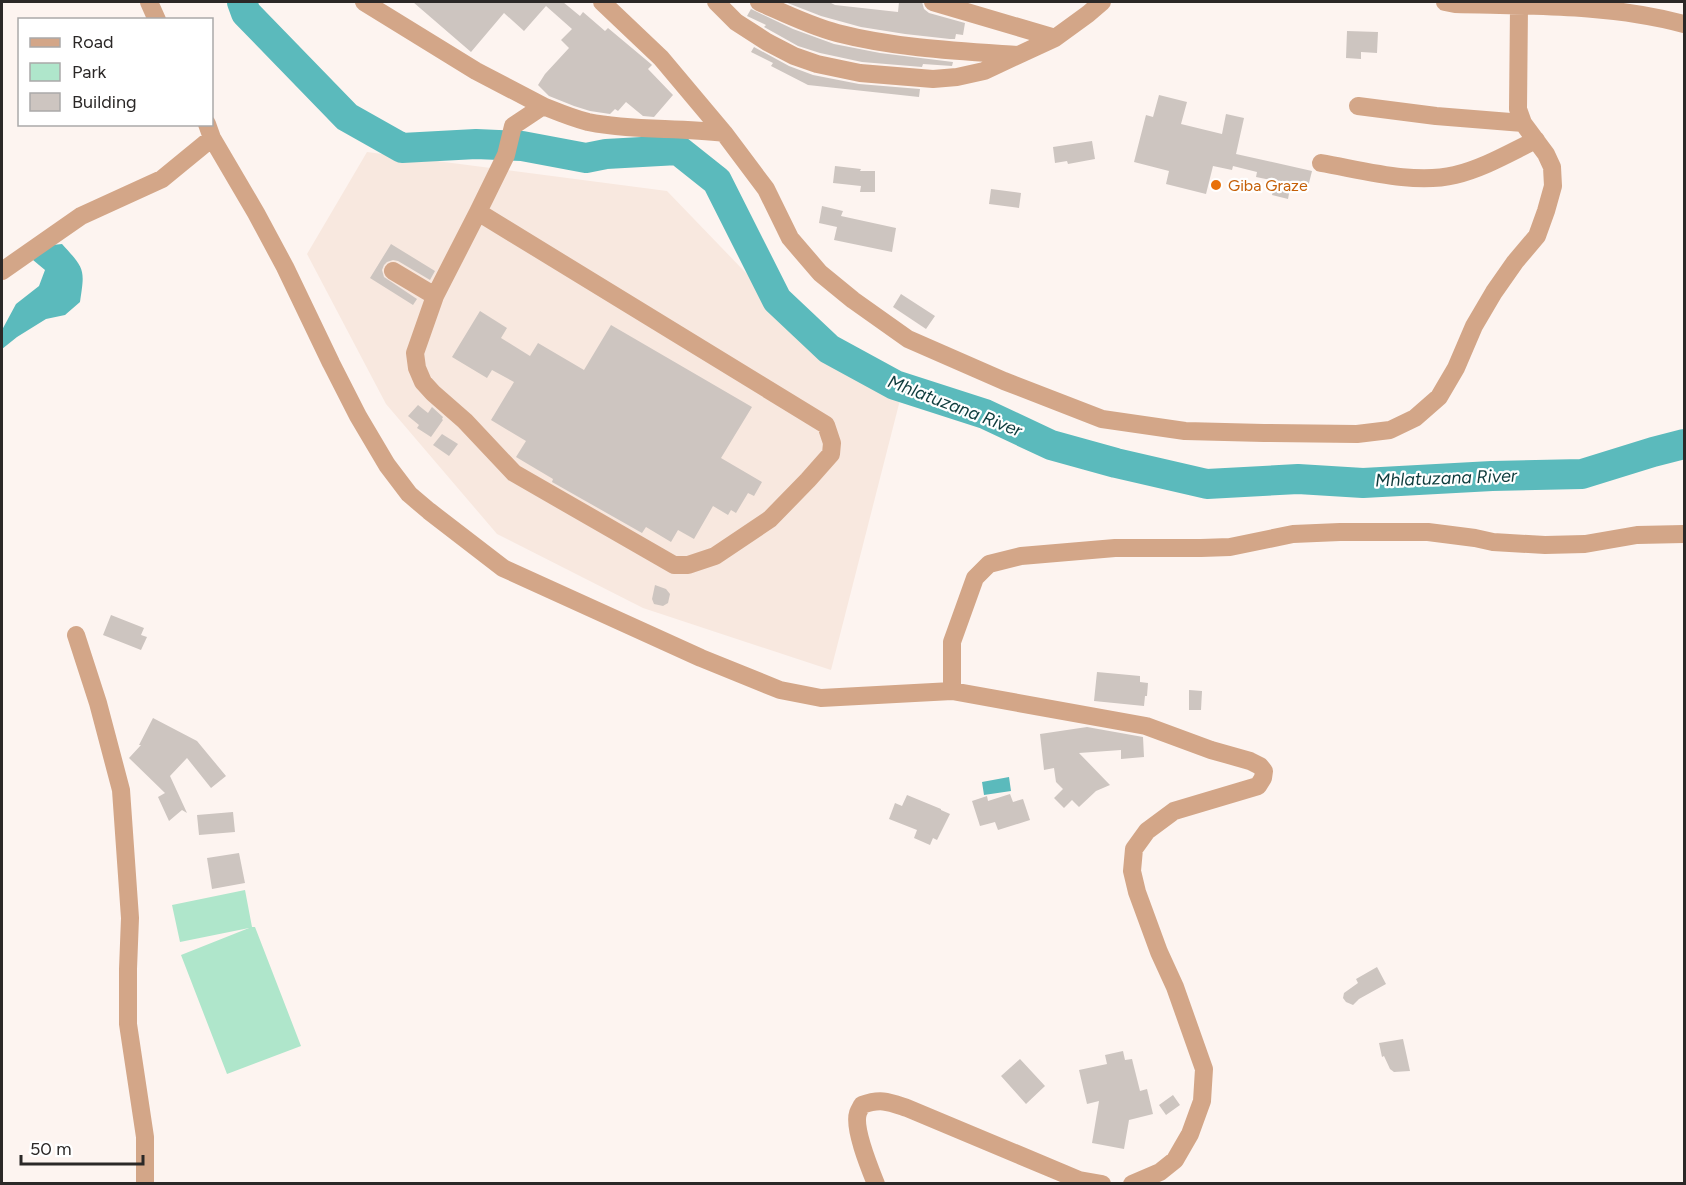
<svg xmlns="http://www.w3.org/2000/svg" width="1686" height="1185" font-family="Figtree,sans-serif">
<style>
.built{fill:#f8e8df}
.green{fill:#afe6cb}
.water{fill:#5bbabc}
.lines{fill:none;stroke-linecap:round;stroke-linejoin:round}
.river{stroke:#5bbabc;stroke-width:30}
.building{fill:#cdc5c0}
.minor{stroke:#d3a688;stroke-width:18}
.food-dot{fill:#e8710a;stroke:#fff;stroke-width:2}
.labels{text-anchor:middle;dominant-baseline:central;stroke-width:4.5;stroke-linejoin:round;paint-order:stroke}
.food-label{font-size:16px;fill:#c56008;stroke:#fff;text-anchor:start}
.water-label{font-size:18px;font-style:italic;fill:#0e3c3d;stroke:#fff}
</style>
<rect width="100%" height="100%" fill="#fdf4f0"/>
<path class="built" d="M367 152 667 191 799 328 900 400 831 670 643 608 497 534 386 404 307 254Z"/>
<path class="green" d="M245 890 252 927H255L301 1046 227 1074 181 955 249 928 180 942 172 905Z"/>
<path class="water" d="M62 244C85 269 85 269 80 302L65 315 46 319 17 337 2 349V330L16 304 39 286 45 270 33 260 43 246Z
M1009 777 1011 791 984 795 982 782Z"/>
<g class="lines">
<path class="river" d="M242 2 246 13 347 117 402 148 476 144 522 146 586 158 606 154 678 150 717 181 777 300 829 349 895 385 985 414 1051 445 1116 463 1207 484 1298 479 1363 483 1492 476 1582 474 1653 452 1684 444"/>
</g>
<path class="building" d="M413 2H563L580 16 583 12 605 31 608 28 651 64 652 65 648 69 673 95 654 117 643 116 626 102 618 111 615 109 610 114 590 111 574 106 549 96 538 85 545 74 569 48 561 40 572 29 546 6 524 31 504 13 471 52Z
M785 2H829L835 5 898 12 899 2H922L924 9 929 13 965 23 963 35 956 34 955 39H950L905 34 861 27 821 16Z
M751 9 793 29 834 44 880 53 953 62 952 66 923 64 922 67 862 62 820 53 798 46 773 32 764 27 766 25 747 16Z
M1347 31 1378 32 1377 53 1361 52V59L1346 58Z
M754 47 789 66 813 75 859 84 920 89 919 97 808 85 771 66 773 63 751 52Z
M1159 95 1187 102 1181 124 1222 134 1226 114 1244 118 1236 154 1312 171 1308 187 1291 183 1288 199 1272 195 1275 181 1256 177 1257 172 1233 166 1232 170 1213 166 1206 194 1166 184 1169 171 1134 162 1146 115 1153 117Z
M1092 141 1095 159 1068 164 1067 161 1055 163 1053 147Z
M835 166 861 169 860 171H875V192H860L861 186 833 183Z
M991 189 1021 193 1019 208 989 204Z
M822 206 843 211 841 216 896 228 892 252 834 240 837 227 819 223Z
M391 244 435 271 430 280 398 261 393 260 387 262 384 265 382 270 384 277 417 299 413 305 370 278Z
M901 294 935 316 926 329 893 307Z
M480 311 507 328 501 338 530 356 538 343 584 370 611 325 752 407 721 458 762 482 754 496 748 493 736 513 731 510 728 515 713 506 694 539 678 530 671 542 646 527 642 533 552 482 553 479 516 457 526 441 491 420 514 382 492 370 487 378 452 357Z
M418 405 428 413 432 407 443 417 442 419 443 420 431 437 417 428 419 425 408 416Z
M442 434 458 444 449 456 433 445Z
M655 585 666 589 670 594 668 603 663 606 654 604 652 599Z
M111 615 144 628 141 635 147 637 141 650 103 635Z
M1097 672 1140 676V682L1148 683 1147 696H1145L1144 706 1094 701Z
M1189 690 1202 691 1201 710H1189Z
M153 718 197 741 226 776 211 788 187 758 170 776 187 813 182 810 169 821 158 797 165 793 129 758 141 745H139Z
M1087 727 1143 737 1144 757 1121 759V750L1079 753 1110 785 1096 791 1079 807 1072 800 1064 808 1054 798 1063 789 1056 782 1054 768 1044 770 1040 734Z
M1010 794 1013 802 1023 799 1030 820 998 830 995 822 980 826 972 801 987 796 988 801Z
M907 795 941 809V810L950 814 937 840 933 838 930 845 914 838 917 830 889 819 895 803 902 806Z
M233 812 235 832 199 835 197 815Z
M239 853 245 883 212 889 207 858Z
M1377 967 1386 984 1359 999 1353 1005 1346 1002 1343 998 1344 993 1358 983 1356 979Z
M1403 1039 1410 1071 1394 1072 1390 1069 1384 1056 1382 1057 1379 1043Z
M1123 1051 1125 1060 1132 1059 1140 1091 1147 1089 1153 1114 1129 1120 1124 1149 1092 1143 1099 1101 1087 1104 1079 1070 1107 1064 1105 1055Z
M1020 1059 1045 1086 1026 1104 1001 1076Z
M1173 1095 1180 1105 1166 1115 1159 1105Z"/>
<g class="lines">
<path class="minor" d="M149 2 157 20
M364 2 476 71 543 106
M602 2 661 58 724 133 766 189 790 238 820 273 853 300 908 339 1004 381 1102 419 1185 431 1264 433 1357 434 1390 430 1415 418 1439 397 1456 368 1474 326 1494 292 1515 262 1537 236 1546 211 1553 186 1552 167 1546 154 1523 123 1518 109 1519 6 1516 2
M716 2 736 22 767 42 794 56 817 64 860 73 933 79 957 77 984 71 1055 38 1088 14 1102 2
M759 2C784 13 810 26 837 33 895 48 957 51 1017 55
M933 2 1055 38
M1445 2 1455 4C1531 6 1610 4 1684 24
M1358 106 1436 116 1523 123
M207 124 212 138 256 213 285 267 331 363 358 416 387 465 409 494 429 511 503 568 701 658 780 690 821 698 952 691 1146 726 1211 750 1250 761 1260 766 1264 771 1263 778 1258 786 1174 811 1147 831 1134 849 1132 871 1137 892 1159 952 1175 987 1204 1069 1202 1101 1190 1134 1175 1160 1160 1172 1132 1184
M1321 163C1362 170 1414 185 1455 175 1484 168 1509 153 1536 140
M478 212 826 425 832 443 831 454 808 480 770 519 715 556 688 565H674L514 473 465 421 433 393 423 382 417 368 415 353 435 296 478 212 506 155 513 126 543 106C558 112 572 118 588 122 633 131 678 127 724 133
M2 271 81 216 162 179 212 138
M393 271 435 296
M76 635 98 703 121 790 130 918 128 969V1024L145 1137V1184
M952 691V642L975 578 989 564 1021 556 1115 548H1201L1230 547 1293 534 1340 532H1428L1475 538 1493 542 1545 545 1585 544 1637 535 1684 534
M876 1184C870 1169 853 1128 858 1113 859 1110 861 1107 862 1105 881 1098 889 1102 907 1108L1079 1180 1102 1184"/>
</g>
<circle class="food-dot" cx="1216" cy="185" r="6"/>
<g class="labels">
<g class="food-label">
<text x="1228" y="185">Giba Graze</text>
</g>
<g class="water-label">
<text transform="translate(955 406) rotate(21)">Mhlatuzana River</text>
<text transform="translate(1446 478) rotate(-2)">Mhlatuzana River</text>
</g>
</g>
<rect width="1686" height="1185" fill="none" stroke="#2b2827" stroke-width="6"/>
<rect x="18" y="18" width="195" height="108" fill="#ffffff" stroke="#aaa9a9" stroke-width="1.5"/>
<rect x="30" y="38" width="30" height="9" fill="#d3a688" stroke="#aaa9a9" stroke-width="1.5"/>
<text x="72" y="48" font-size="18" fill="#2b2827">Road</text>
<rect x="30" y="63" width="30" height="18" fill="#afe6cb" stroke="#aaa9a9" stroke-width="1.5"/>
<text x="72" y="78" font-size="18" fill="#2b2827">Park</text>
<rect x="30" y="93" width="30" height="18" fill="#cdc5c0" stroke="#aaa9a9" stroke-width="1.5"/>
<text x="72" y="108" font-size="18" fill="#2b2827">Building</text>
<path d="M21 1155v9h122v-9" fill="none" stroke="#2b2827" stroke-width="3"/>
<text x="30" y="1155" font-size="18" fill="#2b2827" stroke="#ffffff" stroke-width="4.5" paint-order="stroke">50 m</text>
</svg>
